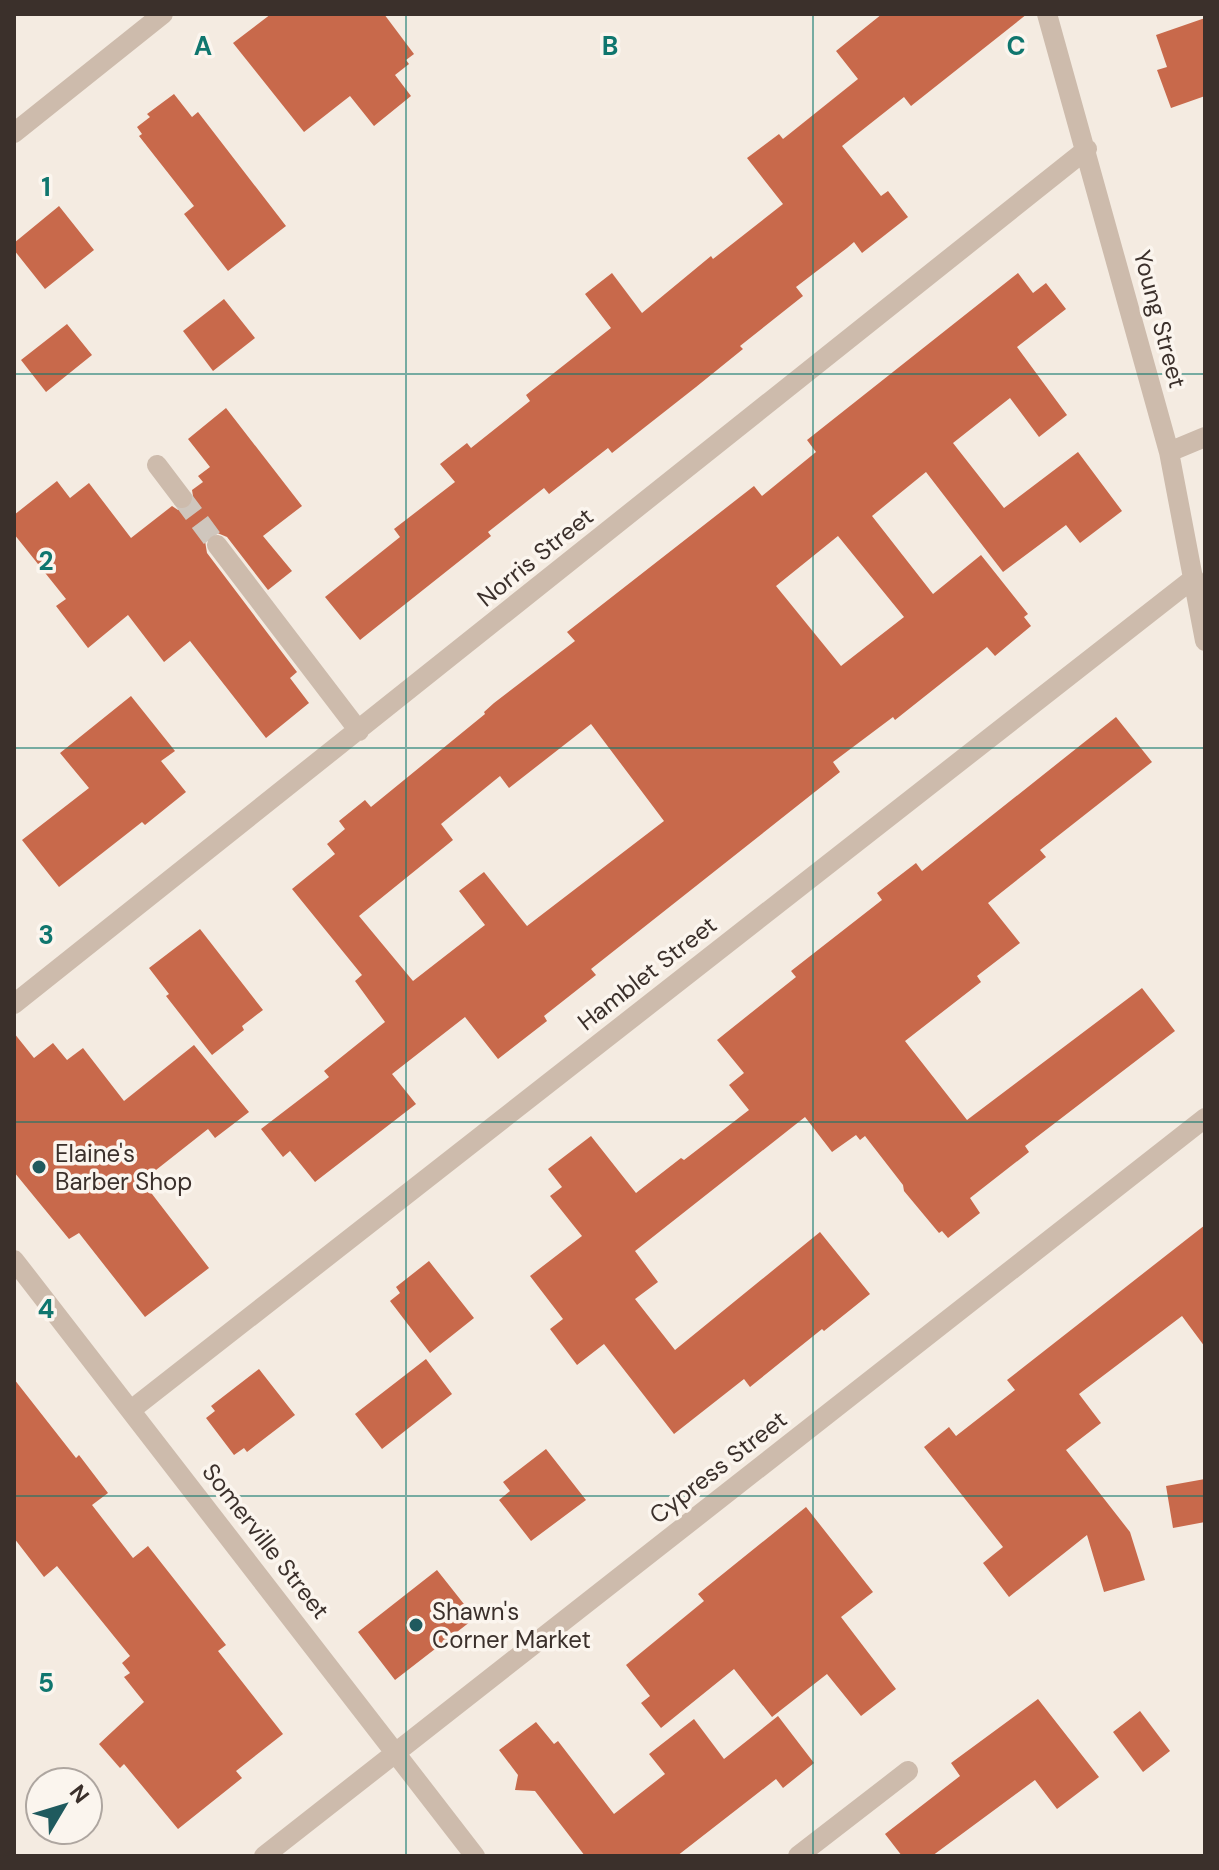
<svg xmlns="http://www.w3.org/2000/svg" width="1219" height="1870" font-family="'DM Sans',sans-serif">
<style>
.building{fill:#c8694b;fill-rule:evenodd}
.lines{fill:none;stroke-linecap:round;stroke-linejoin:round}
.minor-tunnel{stroke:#cfc6bd;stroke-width:20;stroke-dasharray:20 10;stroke-linecap:butt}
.minor{stroke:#cdbbac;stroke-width:20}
.grid{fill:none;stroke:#0f766e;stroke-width:2;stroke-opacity:0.55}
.poi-dot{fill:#1f5a5e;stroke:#fbf5ee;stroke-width:3}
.labels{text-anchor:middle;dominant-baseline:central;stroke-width:7;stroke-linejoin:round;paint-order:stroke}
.street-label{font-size:24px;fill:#3b302b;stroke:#fbf5ee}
.poi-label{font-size:24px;fill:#3b302b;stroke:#fbf5ee;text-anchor:start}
.grid-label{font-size:26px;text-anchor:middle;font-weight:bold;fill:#0f766e;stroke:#fbf5ee;stroke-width:7;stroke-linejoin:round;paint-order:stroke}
</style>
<rect width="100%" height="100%" fill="#f4ebe1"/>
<path class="building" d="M271 14H384L414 54 406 60 409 64 395 75 411 96 374 126 350 96 304 132 233 43Z
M882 14H1027L911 106 904 97 842 146 881 196 888 191 908 217 862 253 854 242 847 248 796 287 803 296 740 346 743 349 696 387 612 453 608 448 549 494 544 488 488 532 491 536 360 640 325 597 400 537 394 529 455 482 440 464 467 443 471 448 530 401 526 395 611 328 585 294 612 273 642 313 711 256 713 259 783 204 747 158 779 134 783 139 858 79 836 51Z
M1205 18V96L1171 108 1157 70 1167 67 1156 35Z
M174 94 192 117 198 112 286 226 228 271 184 214 194 206 139 136 142 134 137 127 150 117 147 114Z
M59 206 94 250 45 289 14 250V243Z
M1018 273 1033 293 1046 283 1066 309 1017 347 1067 415 1039 437 1010 398 953 443 1004 508 1078 452 1122 511 1080 543 1066 525 1003 572 926 472 872 516 933 594 981 555 1028 614 1024 617 1031 626 995 656 987 647 895 720 893 717 833 762 840 772 591 969 596 975 544 1016 547 1021 498 1059 465 1017 392 1074 416 1104 315 1182 290 1151 283 1157 261 1129 329 1077 324 1071 385 1022 355 981 362 975 292 889 335 854 327 844 345 829 339 821 365 800 371 807 485 714 484 712 494 703 575 641 567 632 754 486 762 496 816 452 807 440ZM838 536 904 617 841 666 776 586ZM591 724 664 821 527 926 484 872 459 891 485 925 413 981 359 916 453 840 441 824 500 776 509 788Z
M224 299 255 338 213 371 183 331Z
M67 324 92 355 46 392 21 360Z
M226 408 302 506 263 536 292 571 268 590 227 537 215 532 205 541 207 553 297 672 290 678 309 703 266 738 190 641 164 662 128 615 88 648 56 606 66 599 14 534V515L57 481 70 498 89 483 131 538 172 506 178 510 189 509 194 502 192 490 203 482 198 476 210 467 188 439Z
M131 696 175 751 161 761 186 792 145 825 142 822 59 887 22 840 89 788 60 753Z
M1116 717 1152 762 1040 850 1046 857 988 903 1020 943 977 976 981 982 905 1041 967 1120 1142 988 1175 1031 1025 1146 1029 1152 970 1198 980 1213 948 1238 942 1231 939 1233 904 1191 903 1185 865 1136 860 1140 856 1135 832 1152 805 1117 635 1251 658 1282 635 1299 675 1350 820 1232 870 1294 824 1331 822 1329 750 1387 744 1379 674 1434 604 1344 577 1365 550 1329 563 1319 530 1276 582 1236 550 1196 562 1187 548 1169 591 1136 636 1193 681 1158 684 1160 749 1110 729 1085 744 1073 717 1040 796 977 791 971 882 900 877 893 916 863 922 871Z
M200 929 263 1010 242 1026 244 1030 212 1055 166 996 169 994 149 968Z
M14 1033 34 1058 53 1043 67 1060 83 1048 124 1101 194 1045 249 1112 215 1138 208 1129 142 1181 209 1268 145 1317 79 1233 69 1239 14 1172Z
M1205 1225V1347L1182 1316 1079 1394 1101 1423 1066 1450 1130 1532 1145 1580 1104 1592 1087 1535 1009 1597 983 1563 1003 1547 924 1447 949 1427 956 1436 1015 1390 1007 1380Z
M429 1261 474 1318 430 1353 390 1301 400 1293 396 1287Z
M426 1359 452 1394 382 1449 355 1414Z
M259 1369 295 1415 247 1452 244 1448 234 1455 206 1418 215 1411 211 1406Z
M14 1379 76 1458 79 1455 108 1493 92 1505 133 1558 148 1546 226 1645 218 1651 283 1734 236 1771 242 1778 178 1829 124 1764 120 1768 99 1744 144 1702 124 1677 130 1673 122 1663 130 1656 57 1566 44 1577 14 1538Z
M546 1449 586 1500 531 1541 499 1500 510 1491 503 1482Z
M1205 1479V1522L1173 1528 1166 1486Z
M806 1507 873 1592 841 1617 896 1689 861 1716 827 1674 772 1717 734 1669 661 1728 641 1703 650 1696 626 1665 704 1601 698 1594Z
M437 1570 475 1618 395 1680 358 1632Z
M1038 1699 1099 1777 1057 1809 1035 1780 932 1856H902L885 1834 960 1776 951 1763Z
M1140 1711 1170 1751 1143 1772 1113 1732Z
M778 1716 814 1763 783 1788 776 1779 677 1856H585L535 1791 515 1790 518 1775 499 1750 536 1722 554 1744 558 1741 614 1814 665 1774 649 1754 694 1719 724 1759Z"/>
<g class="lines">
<path class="minor-tunnel" d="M182 498 217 545"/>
<path class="minor" d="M1047 14 1169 452 1205 641
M14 133 163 14
M1169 452 1205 437
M157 465 182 498
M217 545 359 731
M14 1004 1087 149
M14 1260 475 1856
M131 1410 1194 578
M264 1856 1205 1118
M798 1856 908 1771"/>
</g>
<path class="grid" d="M406 14V1856M813 14V1856M14 374H1205M14 748H1205M14 1122H1205M14 1496H1205"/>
<g class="poi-dot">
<circle cx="39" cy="1167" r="8"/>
<circle cx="416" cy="1625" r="8"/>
</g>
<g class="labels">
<g class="street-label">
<text transform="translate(1160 319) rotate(75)">Young Street</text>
<text transform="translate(535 557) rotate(-39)">Norris Street</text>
<text transform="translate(647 973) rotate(-38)">Hamblet Street</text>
<text transform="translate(718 1467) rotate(-38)">Cypress Street</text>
<text transform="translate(266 1541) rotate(52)">Somerville Street</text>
</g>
<g class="poi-label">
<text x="55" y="1153">Elaine's<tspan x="55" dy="28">Barber Shop</tspan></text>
<text x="432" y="1611">Shawn's<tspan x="432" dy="28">Corner Market</tspan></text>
</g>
</g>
<g class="grid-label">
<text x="203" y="55">A</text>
<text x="610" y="55">B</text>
<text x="1016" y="55">C</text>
<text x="46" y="196">1</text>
<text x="46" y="570">2</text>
<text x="46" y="944">3</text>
<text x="46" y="1318">4</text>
<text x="46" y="1692">5</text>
</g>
<rect width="1219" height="1870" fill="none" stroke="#3b302b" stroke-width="32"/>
<g transform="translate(64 1806) rotate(52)"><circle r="38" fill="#fbf5ee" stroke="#aea6a0" stroke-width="2"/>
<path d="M0-6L14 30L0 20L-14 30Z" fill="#1f5a5e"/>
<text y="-12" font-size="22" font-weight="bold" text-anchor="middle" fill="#3b302b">N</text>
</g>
</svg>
